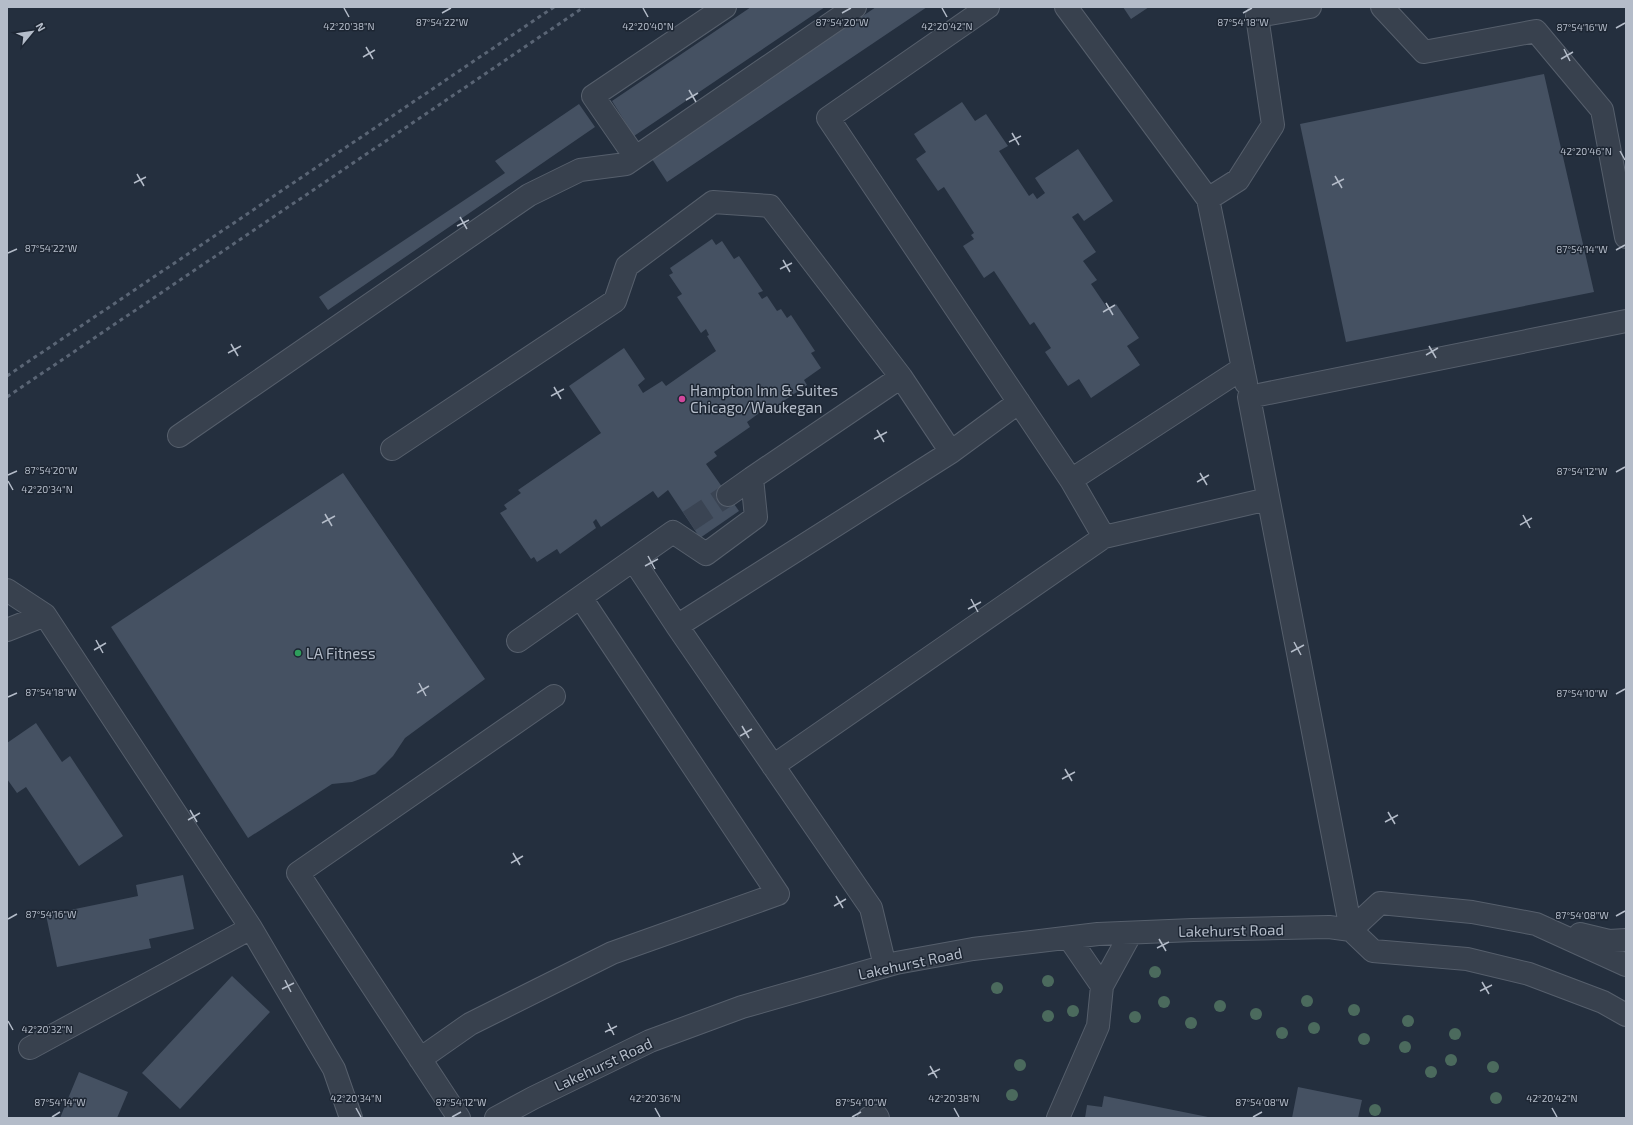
<svg xmlns="http://www.w3.org/2000/svg" width="1633" height="1125" font-family="'Exo 2',sans-serif">
<style>
.building{fill:#455162}
.lines{fill:none;stroke-linecap:round;stroke-linejoin:round}
.minor-tunnel{stroke:#3a4453;stroke-width:22;stroke-dasharray:22 11;stroke-linecap:butt}
.minor-casing{stroke:#565f6c;stroke-width:24}
.minor{stroke:#38414e;stroke-width:22}
.rail{stroke:#5a6575;stroke-width:3;stroke-dasharray:4 4;stroke-linecap:butt}
.tree{fill:#4b6a5d}
.ticks{fill:none;stroke:#b4bcc9;stroke-width:1.5}
.hotel-dot{fill:#d1479c;stroke:#1d2633;stroke-width:1.5}
.leisure-dot{fill:#2e9e5b;stroke:#1d2633;stroke-width:1.5}
.labels{text-anchor:middle;dominant-baseline:central;stroke-width:3;stroke-linejoin:round;paint-order:stroke}
.poi-label{font-size:15px;fill:#b4bcc9;stroke:#1d2633;text-anchor:start}
.street-label{font-size:15px;fill:#b4bcc9;stroke:#1d2633}
.ticks-label{font-size:10px;text-anchor:middle;fill:#b4bcc9;stroke:#1d2633;stroke-width:3;stroke-linejoin:round;paint-order:stroke}
</style>
<rect width="100%" height="100%" fill="#242f3e"/>
<path class="building" d="M751 7H825L634 136 612 101Z
M876 7H927L667 182 652 159Z
M1123 7H1149L1131 19Z
M1544 74 1594 292 1346 342 1300 124Z
M962 102 975 121 986 114 1008 146 999 151 1029 196 1033 193 1037 199 1045 193 1035 178 1078 149 1113 201 1084 221 1078 213 1072 217 1096 252 1083 261 1097 280 1091 284 1108 309 1116 304 1139 338 1127 346 1140 365 1091 398 1079 379 1068 386 1045 352 1051 348 1034 322 1030 325 994 271 984 278 963 246 974 239 971 235 974 233 944 187 938 191 916 159 926 152 914 134Z
M579 104 595 127 328 310 319 297 505 173 495 161Z
M712 239 716 245 722 241 734 259 739 256 763 291 758 293 762 299 767 296 777 311 781 309 787 318 791 315 815 351 811 353 821 368 804 380 807 385 769 411 764 405 759 408 762 411 747 422 750 427 714 452 717 456 706 464 739 511 700 538 668 490 658 498 653 491 601 527 596 519 593 522 596 528 560 554 557 549 537 562 534 557 531 559 500 513 507 509 504 505 521 493 518 490 601 433 569 386 624 348 645 379 638 385 643 393 662 381 666 386 716 351 707 336 709 335 706 329 701 333 677 297 682 294 669 275 673 273 670 268Z
M343 473 485 679 405 738 393 756 375 774 352 782 332 784 248 838 111 627Z
M36 723 62 762 70 756 123 836 79 866 26 787 17 793 7 779V743Z
M183 875 194 929 149 939 151 948 57 967 46 915 138 896 136 885Z
M232 976 270 1012 180 1109 142 1073Z
M79 1072 128 1092 117 1118H60Z
M1298 1087 1362 1100 1358 1118H1292Z
M1104 1096 1208 1117V1118H1085L1087 1105 1102 1107Z"/>
<g class="lines">
<path class="minor-tunnel" d="M689 521 728 495"/>
<defs>
<path id="minor" d="M988 7 828 118 1071 480 1243 368
M1066 7 1208 199 1246 383
M1382 7 1424 52 1536 31 1602 110 1626 237
M635 157 593 96 725 7
M1208 199 1238 180 1273 125 1257 16 1310 7
M179 436 529 195 580 170 626 164 855 7
M392 449 615 301 627 266 713 202 770 206 901 377
M951 452 1019 402
M1071 480 1104 537 1268 499
M728 495 752 478
M634 561 677 626
M7 590 45 615 251 928 334 1069 351 1118
M7 630 45 615
M518 641 673 532 706 554 756 517 752 478 901 377 951 452 677 626 871 908 885 966
M773 766 1104 537
M1351 930 1249 397 1626 321
M1351 930 1380 903 1472 912 1536 924 1626 965
M1580 934 1609 941 1626 940
M1069 938 1102 986 1131 933
M30 1048 251 928
M420 1059 470 1024 612 953 778 894 581 598
M459 1118 298 873 554 696
M496 1118 533 1098 650 1041 742 1007 896 963 973 949 1098 934 1193 930 1329 927 1351 930 1373 951 1467 959 1529 974 1603 1002 1626 1015
M869 1118 877 1116 878 1118
M1058 1118 1098 1026 1102 986"/>
</defs>
<use href="#minor" class="minor-casing"/>
<use href="#minor" class="minor"/>
<path class="rail" d="M7 376 554 7
M7 397 584 7"/>
</g>
<g class="tree">
<circle cx="1155" cy="972" r="6"/>
<circle cx="1048" cy="981" r="6"/>
<circle cx="997" cy="988" r="6"/>
<circle cx="1307" cy="1001" r="6"/>
<circle cx="1164" cy="1002" r="6"/>
<circle cx="1220" cy="1006" r="6"/>
<circle cx="1354" cy="1010" r="6"/>
<circle cx="1073" cy="1011" r="6"/>
<circle cx="1256" cy="1014" r="6"/>
<circle cx="1048" cy="1016" r="6"/>
<circle cx="1135" cy="1017" r="6"/>
<circle cx="1408" cy="1021" r="6"/>
<circle cx="1191" cy="1023" r="6"/>
<circle cx="1314" cy="1028" r="6"/>
<circle cx="1282" cy="1033" r="6"/>
<circle cx="1455" cy="1034" r="6"/>
<circle cx="1364" cy="1039" r="6"/>
<circle cx="1405" cy="1047" r="6"/>
<circle cx="1451" cy="1060" r="6"/>
<circle cx="1020" cy="1065" r="6"/>
<circle cx="1493" cy="1067" r="6"/>
<circle cx="1431" cy="1072" r="6"/>
<circle cx="1012" cy="1095" r="6"/>
<circle cx="1496" cy="1098" r="6"/>
<circle cx="1375" cy="1110" r="6"/>
</g>
<path class="ticks" d="M344 8 349 17M643 8 648 17M942 8 947 17M442 13 451 8M842 13 851 8M1243 13 1252 8M1616 28 1625 23M366 47 373 59M1564 49 1570 61M363 57 375 50M1561 59 1573 52M689 90 696 102M686 100 698 93M1012 133 1019 145M1009 142 1021 136M1620 151 1625 160M137 174 144 186M1335 176 1342 188M134 183 146 177M1332 185 1344 179M460 217 467 229M457 226 469 220M1616 250 1625 245M8 253 17 249M783 260 790 272M780 269 792 263M1106 303 1113 315M1103 312 1115 305M231 344 238 356M1429 346 1436 358M228 353 241 346M1426 355 1438 348M554 387 561 399M551 396 564 389M877 430 884 442M874 439 887 432M1616 472 1625 467M1200 473 1207 485M8 475 17 471M8 481 13 490M1197 482 1209 475M325 514 332 526M1523 515 1530 528M322 523 335 516M1520 525 1532 518M648 556 655 569M645 566 658 559M971 599 978 612M968 609 981 602M96 640 103 653M1294 642 1301 655M94 650 106 643M1291 652 1304 645M419 683 426 696M417 693 429 686M1616 694 1625 689M8 697 17 693M742 726 749 738M740 736 752 729M1065 769 1072 781M1062 779 1075 772M190 810 197 822M1388 812 1395 824M188 820 200 813M1385 822 1398 815M513 853 520 865M511 863 523 856M836 896 843 908M834 906 846 899M1616 916 1625 911M8 919 17 914M1159 939 1166 951M1157 948 1169 942M285 980 291 992M1482 982 1489 994M282 989 294 983M1480 991 1492 985M8 1021 13 1030M608 1023 614 1035M605 1032 617 1026M930 1066 937 1078M928 1075 940 1069M356 1108 361 1117M655 1108 660 1117M954 1108 959 1117M1552 1108 1557 1117M52 1117 60 1112M452 1117 461 1112M852 1117 861 1112M1253 1117 1262 1112"/>
<circle class="hotel-dot" cx="682" cy="399" r="4"/>
<circle class="leisure-dot" cx="298" cy="653" r="4"/>
<g class="labels">
<g class="poi-label">
<text x="690" y="390">Hampton Inn &amp; Suites<tspan x="690" dy="17">Chicago/Waukegan</tspan></text>
<text x="306" y="653">LA Fitness</text>
</g>
<g class="street-label">
<text transform="translate(1231 930) rotate(-1)">Lakehurst Road</text>
<text transform="translate(910 963) rotate(-12)">Lakehurst Road</text>
<text transform="translate(603 1064) rotate(-25)">Lakehurst Road</text>
</g>
</g>
<g class="ticks-label">
<text x="442" y="26">87°54'22"W</text>
<text x="842" y="26">87°54'20"W</text>
<text x="1243" y="26">87°54'18"W</text>
<text x="349" y="30">42°20'38"N</text>
<text x="648" y="30">42°20'40"N</text>
<text x="947" y="30">42°20'42"N</text>
<text x="1582" y="31">87°54'16"W</text>
<text x="1586" y="155">42°20'46"N</text>
<text x="51" y="252">87°54'22"W</text>
<text x="1582" y="253">87°54'14"W</text>
<text x="51" y="474">87°54'20"W</text>
<text x="1582" y="475">87°54'12"W</text>
<text x="47" y="493">42°20'34"N</text>
<text x="51" y="696">87°54'18"W</text>
<text x="1582" y="697">87°54'10"W</text>
<text x="51" y="918">87°54'16"W</text>
<text x="1582" y="919">87°54'08"W</text>
<text x="47" y="1033">42°20'32"N</text>
<text x="356" y="1102">42°20'34"N</text>
<text x="655" y="1102">42°20'36"N</text>
<text x="954" y="1102">42°20'38"N</text>
<text x="1552" y="1102">42°20'42"N</text>
<text x="60" y="1106">87°54'14"W</text>
<text x="461" y="1106">87°54'12"W</text>
<text x="861" y="1106">87°54'10"W</text>
<text x="1262" y="1106">87°54'08"W</text>
</g>
<rect width="1633" height="1125" fill="none" stroke="#b4bcc9" stroke-width="16"/>
<g transform="translate(32 32) rotate(61)" stroke="#1d2633" stroke-width="3" paint-order="stroke">
<path d="M0-3L7 15L0 10L-7 15Z" fill="#b4bcc9"/>
<text y="-6" font-size="11" font-weight="bold" text-anchor="middle" fill="#b4bcc9">N</text>
</g>
</svg>
